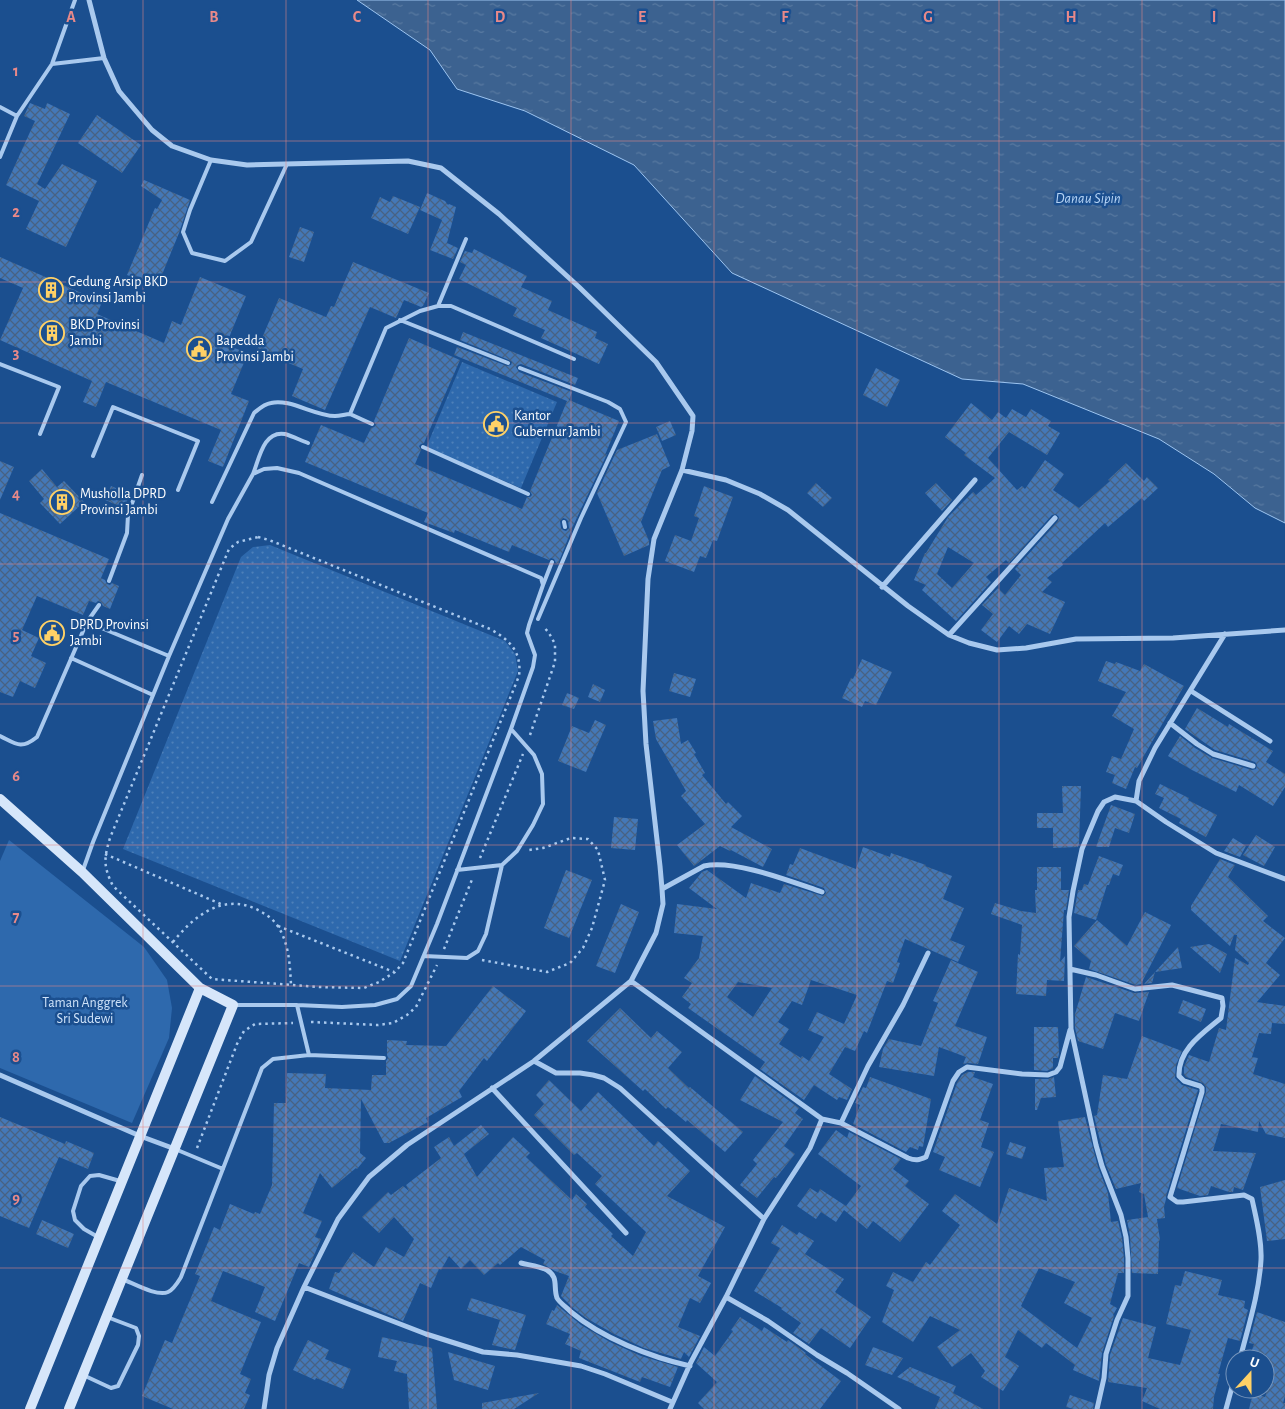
<svg xmlns="http://www.w3.org/2000/svg" width="1285" height="1409" font-family="'Alegreya Sans',sans-serif">
<style>
.grass{fill:url(#grass-dots)}
.green{fill:#2e69ad}
.water{fill:url(#water-ripples);stroke:#9cc4f0}
.building{fill:url(#building-cross-hatch);fill-rule:evenodd}
.lines{fill:none;stroke-linecap:round;stroke-linejoin:round}
.path{stroke:#a9c9ee;stroke-width:2.5;stroke-dasharray:2.5 4;stroke-linecap:butt}
.lane{stroke:#a9c9ee;stroke-width:4}
.street{stroke:#a9c9ee;stroke-width:5}
.secondary{stroke:#d6e6fa;stroke-width:10}
.grid{fill:none;stroke:#e88989;stroke-width:1;stroke-opacity:0.55}
.labels{text-anchor:middle;dominant-baseline:central;stroke-width:5;stroke-linejoin:round;paint-order:stroke}
.poi-label{font-size:14px;fill:#fff;stroke:#1b4f8f;text-anchor:start}
.park-label{font-size:14px;fill:#cfe3fa;stroke:#1b4f8f}
.water-label{font-size:15px;font-style:italic;fill:#b5d3f5;stroke:#1b4f8f}
.grid-label{font-size:16px;text-anchor:middle;font-weight:bold;fill:#e88989;stroke:#1b4f8f;stroke-width:5;stroke-linejoin:round;paint-order:stroke}
</style>
<defs>
<pattern id="grass-dots" width="8" height="8" patternUnits="userSpaceOnUse" patternTransform="scale(1.25)"><rect width="8" height="8" fill="#2e69ad"/><path d="M2 2h.1M6 6h.1" fill="none" stroke="#4d80b9" stroke-width="1.8" stroke-linecap="round"/></pattern>
<pattern id="water-ripples" width="26" height="14" patternUnits="userSpaceOnUse" patternTransform="scale(1.25)"><rect width="26" height="14" fill="#3c6290"/><path d="M2 4q2-2 4 0t4 0M15 11q2-2 4 0t4 0" fill="none" stroke="#597aa1"/></pattern>
<pattern id="building-cross-hatch" width="8" height="8" patternUnits="userSpaceOnUse" patternTransform="scale(1.25)"><rect width="8" height="8" fill="#4478b7"/><path d="M0 0l8 8M0 8l8-8" fill="none" stroke="#486282"/></pattern>
</defs>
<rect width="100%" height="100%" fill="#1b4f8f"/>
<path class="grass" d="M462 362 557 402 521 488 426 448Z
M270 545 505 641 515 654 518 671 400 961 123 849 241 557 253 547Z"/>
<path class="green" d="M9 840 144 947 167 980 172 1008 169 1038 132 1123 0 1068V861Z"/>
<path class="water" d="M357 0H1285V523L1255 508 1214 474 1159 439 1023 384 962 379 732 273 634 165 525 111 457 89 430 50Z"/>
<path class="building" d="M30 103 45 109 47 103 70 114 37 184 45 189 62 164 97 181 66 247 26 229 39 201 6 185 35 121 24 116Z
M97 115 141 145 122 173 78 143Z
M144 180 190 200 179 233 157 287 127 275 155 208 157 209 162 200 141 186Z
M427 193 445 201 448 205 449 204 456 207 447 243 458 248 453 259 430 250 442 220 420 210Z
M393 196 420 207 408 234 371 218 380 197 390 202Z
M300 227 314 232 304 262 289 257Z
M474 249 527 276 521 287 552 301 548 310 597 332 595 338 608 344 599 364 541 338 545 330 513 316 517 308 459 279 466 265 460 262 465 251 472 253Z
M0 257 102 302 97 314 164 343 172 321 181 325 200 277 246 296 226 345 248 353 231 394 249 401 223 467 208 461 221 430 106 382 96 407 83 402 92 381 0 340 23 288 0 278Z
M353 262 429 293 423 306 421 307 404 300 396 318 370 307 325 410 292 396 303 369 257 350 279 298 326 317 331 306 334 307Z
M463 332 578 378 575 385 521 364 518 365 516 367 519 372 572 392 569 400 619 421 605 455 607 454 573 526 558 564 556 563 554 559 551 558 549 560 512 545 509 552 455 530 454 533 424 522 428 513 305 462 321 425 364 443 371 428 374 427 376 425 374 421 409 338 460 360 424 443 421 444 419 446 421 450 415 464 522 509 527 497H530L532 495 530 491 567 401 454 355 457 347 507 366 511 365 512 362 509 360 460 340ZM563 518 566 519 568 521 569 528 566 531 563 530 561 528 560 521Z
M876 368 900 380 887 407 863 395Z
M971 403 992 420 998 412 1006 418 1012 409 1026 417 1031 409 1051 421 1048 426 1060 433 1047 455 1009 432 988 458 1017 490 1022 486 1025 489 1045 460 1064 474 1053 490 1079 508 1110 481 1108 480 1126 463 1144 481 1147 477 1158 488 1144 501 1142 498 1108 527 1105 523 1062 563 1063 565 1047 578 1052 582 1042 592 1065 602 1050 634 1027 624 1019 634 1009 626 997 642 981 630 993 614 982 605 998 588 1005 595 1021 575 1015 569 1058 521 1059 517 1056 514 1052 515 1009 563 1006 560 986 577 991 582 956 621 922 590 926 585 914 580 925 553H926L948 517 973 492 976 495 995 478 964 455 966 453 945 437ZM948 547 974 563 952 588 937 574Z
M670 421 676 435 662 441 656 427Z
M657 434 670 466 662 470 641 522 649 541V545L624 556 597 493 617 450Z
M0 461 14 467 0 500Z
M42 469 57 487 64 481 84 502 60 524 40 503 44 499 29 481Z
M816 483 832 498 823 507 807 493Z
M936 483 952 500 942 511 925 493Z
M111 486 130 494 124 508 105 500Z
M704 486 733 497 717 541 713 540 706 558 700 556 694 572 665 561 675 535 691 541 699 518 694 516Z
M0 513 109 559 101 578 105 580 107 584 110 585 112 583 119 586 110 609 103 606 101 602 98 601 96 603 89 601 83 615 37 596 22 630 39 638 31 656 46 663 35 688 20 681 13 697 0 692Z
M862 659 892 672 876 705 865 701 862 707 842 698 851 678 853 679Z
M1106 661 1115 664 1116 662 1140 671 1144 664 1184 686 1137 768 1135 767 1126 789 1112 783 1115 775 1106 772 1112 756 1121 759 1134 729 1112 716 1126 692 1098 681Z
M674 673 696 679 690 697 669 691Z
M593 684 605 690 600 702 588 697Z
M567 693 579 698 574 709 562 705Z
M1197 708 1228 727 1229 724 1273 751 1266 762 1285 774V787L1273 806 1239 785 1236 792 1192 770 1168 756 1180 736 1195 748 1212 758 1252 770 1256 769 1257 765 1255 762 1215 750 1185 729Z
M677 718 681 744 688 740 696 753 694 754 705 773 702 775 726 804 728 802 742 816 731 827 772 849 763 867 731 850 730 851 720 846 694 866 677 845 705 824 681 796 686 791 656 739 653 721Z
M595 720 606 725 586 772 558 761 572 726 589 733Z
M1160 784 1189 798 1188 800 1217 815 1206 837 1179 823 1181 819 1159 808 1164 798 1155 794Z
M1062 786H1081L1079 844 1078 847 1053 848V828H1037V813H1063Z
M1111 805 1135 814 1129 833 1115 828 1109 847H1096Z
M614 817 638 819 635 850 611 848Z
M1256 835 1275 847 1264 866 1243 855Z
M1233 838 1246 846 1240 857 1224 851Z
M863 847 890 857 891 853 926 865 925 866 952 876 943 899 964 908 950 940 965 946 958 962 905 939 897 962 900 963 893 983 887 981 867 1033 864 1031 855 1051 845 1047 829 1074 852 1089 847 1100 839 1097 837 1100 814 1085 804 1100 760 1069 765 1062 688 1008 691 1004 682 997 692 983 684 978 699 958 703 936 674 933 677 904 717 909 689 888 702 872 707 870 746 898 751 883 780 893 784 884 823 896 826 893 824 888 786 875 790 864 793 865 800 848 856 869ZM811 980 857 995 844 1024 817 1012 808 1030 824 1037 809 1061 802 1056 801 1058 779 1044 789 1029 778 1022 792 1001 802 1005ZM738 982 772 988 753 1017 727 997Z
M1099 856 1123 865 1119 876 1113 874 1109 885H1107L1096 920 1074 913 1078 890H1082L1084 884 1088 885Z
M1220 859 1235 865 1228 877 1268 916 1263 921 1285 938 1266 963 1280 975 1257 1002 1285 1006V1024L1272 1023 1271 1034 1259 1033 1252 1057 1258 1058 1253 1074 1285 1084V1138L1266 1134 1259 1121 1258 1132 1221 1124 1213 1151 1256 1153 1243 1190 1234 1187 1233 1192H1229L1211 1186 1208 1195 1200 1196 1177 1188 1206 1092V1087L1203 1083 1186 1077 1184 1074V1067L1189 1055 1209 1062 1219 1028 1226 1030 1235 958 1248 965 1249 963 1235 950 1237 935H1234L1230 946 1191 910V906Z
M1037 867H1061V890H1069L1066 910H1064L1060 962 1065 956 1064 981 1047 980 1046 996 1016 994 1018 954 1020 955 1022 925 991 914 995 903 1021 911 1036 913 1035 890H1037Z
M566 870 592 880 569 938 544 928Z
M621 904 639 912 615 973 596 966Z
M1145 912 1171 925 1141 984 1136 985 1089 969 1091 961 1074 946 1097 920 1127 946Z
M1209 944 1227 954 1220 973 1190 947Z
M1178 947 1182 968 1155 972 1152 983 1144 984Z
M951 960 978 972 955 1026 987 1037 978 1064 968 1063 963 1064 966 1057 939 1047 934 1076 879 1067 883 1049 889 1039 921 1046 938 1003 933 1001Z
M1086 977 1134 993 1149 992 1139 1021 1115 1013 1103 1049 1078 1041 1075 1028V1014Z
M493 986 526 1011 487 1061 484 1058 459 1091 462 1097 426 1118 428 1122 389 1143H384L361 1099 360 1153 366 1158 357 1169 356 1168 332 1188 320 1173 303 1213 322 1221 315 1237 321 1239 309 1267 299 1263 275 1321 255 1312 265 1287 223 1271 211 1301 261 1322 240 1374 251 1379 245 1393 250 1395 244 1409H173L142 1396 165 1340 172 1343 200 1276 195 1274 214 1227 220 1230 230 1204 254 1214 255 1212 260 1214 272 1185 274 1103H286L287 1073 326 1074 325 1088 371 1090 372 1075H386V1061L388 1058 387 1055V1040L407 1041 406 1045 446 1046Z
M1183 1000 1206 1009 1201 1022 1178 1013Z
M620 1008 651 1038 657 1031 682 1052 668 1068 689 1088 690 1087 743 1132 725 1152 687 1120 686 1122 668 1107 666 1109 645 1089 643 1091 587 1041Z
M1034 1027H1058L1059 1054 1058 1058H1053V1068L1047 1071 1034 1070Z
M1142 1036 1182 1051 1176 1065 1175 1078 1182 1085 1198 1090 1166 1196V1199L1164 1207 1165 1218 1157 1219 1160 1240 1159 1241 1158 1274 1132 1273 1130 1236 1127 1220 1148 1217 1144 1194 1139 1192 1141 1183 1116 1189 1106 1165 1094 1116 1097 1115 1103 1075 1127 1079Z
M968 1072H975L973 1077 993 1084 980 1120 989 1123 981 1147 994 1152 980 1187 939 1170 945 1157 933 1152 957 1083 962 1075Z
M755 1076 799 1108 795 1113 803 1119 784 1146 795 1154 776 1178 774 1177 757 1198 740 1185 757 1164 753 1160 783 1122 740 1100Z
M870 1077 931 1099 923 1147 919 1146 918 1150 910 1147 906 1152 853 1124 860 1105 855 1103 863 1087 866 1088Z
M1054 1077 1056 1097 1041 1098 1037 1110H1035V1079H1048Z
M549 1080 581 1111 598 1092 654 1146 658 1141 690 1171 667 1196 725 1227 698 1276 711 1283 700 1303 690 1298 678 1327 700 1336 689 1357 684 1352 681 1359 644 1348 614 1334 586 1318 574 1309 561 1296 569 1276 555 1271 543 1264 545 1260 521 1247 500 1265 498 1263 484 1275 470 1260 461 1269 449 1256 441 1270 439 1269 431 1288 420 1283 403 1321 329 1289 335 1272 339 1273 353 1252 374 1267 386 1247 404 1257 414 1239 394 1217 379 1233 362 1217 388 1192 391 1195 403 1186 409 1191 406 1185 441 1158 434 1147 449 1137 454 1146 481 1125 489 1134 464 1154 477 1177 513 1137 530 1153 526 1157 572 1200 576 1194 587 1204 585 1207 613 1234 611 1236 633 1256 646 1232 595 1184 602 1176 577 1153 574 1155 534 1115 544 1104 536 1095Z
M0 1117 65 1144 66 1141 94 1153 88 1169 59 1157 29 1228 0 1216Z
M1085 1117 1098 1167 1108 1193 1111 1222 1118 1221 1122 1238 1124 1258V1273H1118L1110 1304 1117 1308 1113 1315 1114 1316 1102 1353 1099 1381 1073 1370 1075 1365 1046 1343 1042 1348 1018 1330 1005 1357 1019 1366 1003 1391 981 1377 985 1371 971 1353 952 1367 937 1347 960 1330 930 1316 913 1342 882 1322 894 1290 886 1286 893 1272 913 1282 926 1262 930 1265 960 1225 942 1211 955 1194 997 1224 1009 1188 1047 1201 1044 1168 1064 1167 1058 1121ZM1039 1268 1075 1282 1064 1303 1092 1318 1077 1348 1021 1306Z
M836 1130 847 1138 849 1132 901 1159 893 1169 909 1181 905 1186 929 1204 900 1242 873 1221 867 1229 844 1210 836 1222 821 1212 816 1219 797 1206 810 1188 818 1193 820 1189 846 1206 861 1186 818 1154Z
M1010 1142 1026 1147 1022 1159 1006 1154Z
M1285 1180V1239L1267 1241 1260 1187Z
M42 1220 74 1234 68 1248 36 1234Z
M782 1225 797 1235 799 1232 814 1241 805 1254 844 1279 835 1292 871 1317 850 1348 821 1328 809 1344 793 1333 801 1323 781 1309 782 1308 754 1291 780 1248 771 1243Z
M1185 1271 1222 1280 1218 1295 1245 1301 1244 1308 1248 1310 1240 1341 1228 1338 1218 1374H1220L1214 1397 1213 1409H1160L1142 1401 1147 1388 1108 1382 1110 1355 1123 1318 1156 1327 1148 1358 1180 1365 1191 1330 1166 1324 1175 1285 1181 1286Z
M471 1298 526 1315 515 1350 492 1345 500 1320 467 1310Z
M557 1305 581 1325 610 1342 641 1356 678 1367 670 1387 642 1377 640 1382 579 1358 581 1351 565 1344 570 1334 546 1324 552 1310 554 1311Z
M1257 1312 1285 1322V1396L1283 1403H1285V1409H1249L1253 1393 1265 1397 1273 1371 1265 1368V1359H1249L1254 1344 1249 1343Z
M740 1317 762 1331 764 1327 787 1342 788 1340 806 1353 805 1354 841 1381 820 1409H704L698 1403 717 1382 696 1363 704 1347 715 1356 733 1331 731 1330Z
M382 1337 432 1348 437 1409H409L407 1374 394 1371 397 1361 378 1357Z
M308 1340 329 1350 325 1359 351 1369 343 1389 316 1378 315 1380 293 1370Z
M873 1347 903 1358 892 1375 865 1365Z
M448 1352 495 1366 488 1390 454 1380Z
M910 1367 956 1386 953 1393 983 1409H935L940 1397 914 1385V1384L897 1377Z
M539 1393 514 1409H482V1403Z
M1070 1395 1094 1403 1093 1409H1074L1066 1407Z"/>
<g class="lines">
<path class="path" d="M258 537 269 540 490 629C510 640 522 652 519 676L403 963 395 972 379 982 364 988 319 987 212 979 113 886C103 866 104 858 110 838L229 549 238 542Z
M530 735 555 662V644L549 633 543 626
M105 854 223 905
M480 858 523 754
M278 926 394 972
M173 942C193 917 222 893 256 909 264 913 272 918 277 925 289 942 290 965 291 985
M444 949 473 877
M482 960 547 972 570 963 583 948 592 928 605 880 598 850 588 839 571 838 543 848 529 850
M311 1022 378 1025 393 1023 407 1015 416 1007 437 965
M197 1148 237 1044 244 1031 255 1024 293 1023"/>
<path class="lane" d="M52 64 104 58
M0 107 17 116
M0 157 17 116 52 64 75 0
M211 160 190 210 183 232 192 253 225 261 251 242 287 164
M438 306 466 239
M400 320 508 363
M0 364 59 387 40 434
M520 368 608 402 620 409 626 422 581 518 538 619
M350 414 372 424
M423 447 528 494
M93 456 113 407 198 441 178 490
M253 474C259 460 263 430 285 434 292 436 300 440 308 443
M212 502 254 413C259 409 264 404 271 403 289 398 315 416 335 416 340 416 346 414 350 414L386 328 420 311 438 306H451L574 359
M564 522 565 527
M109 581 127 533 128 515 142 475
M543 585 552 562
M87 622 169 656
M71 658 153 695
M0 736C16 744 21 750 37 737L87 622 99 605
M83 870 93 842 169 656 228 519 253 474 264 469 277 468 299 473 541 578 543 585 529 625 527 633 535 655 533 667 511 729 437 924 411 986 397 999 375 1005 342 1007 297 1005H235
M457 870 502 865 517 851 533 825 543 804 542 774 534 755 511 729
M424 956 467 958 478 951 486 934 502 865
M297 1005 309 1055 384 1058
M175 1149 223 1169
M98 1237 84 1229 75 1220 73 1211 81 1186 90 1176 99 1175 120 1181
M122 1279C133 1283 157 1297 168 1292 174 1289 178 1282 181 1277L262 1068 273 1059 309 1055
M83 1375 111 1388 118 1386 138 1345 139 1336 136 1328 107 1317"/>
<path class="street" d="M89 0 104 58 119 91 152 130 172 146 211 160 247 165 408 161 441 168 499 214 579 287 656 362 693 416 692 431 682 470 654 539 648 579 643 691 646 744 660 866 662 889 663 904 656 933 631 981 534 1061 407 1145 369 1177 338 1219 304 1287 277 1348 269 1375 264 1409
M682 470 726 480 760 494 788 510 908 606 949 635 969 643 997 650 1026 648 1076 639 1173 638 1285 630
M882 587 975 480
M1225 634 1155 748 1139 781 1136 801 1166 822 1216 853 1285 879
M949 635 1055 518
M1191 691 1270 741
M1170 723 1197 744 1213 754 1253 766
M662 889 704 866C734 859 792 882 822 892
M1070 969 1096 975 1135 989 1172 985 1222 998 1223 1006 1221 1018C1203 1033 1178 1049 1179 1076L1184 1081 1200 1086 1202 1088V1092L1170 1197 1177 1202H1183L1244 1195 1252 1199C1256 1218 1262 1240 1261 1260 1259 1294 1248 1327 1240 1359
M631 981 822 1119 810 1148 764 1219 726 1297 691 1362 670 1409
M534 1061 556 1073H580L593 1075 604 1078 620 1088 764 1219
M0 1075 140 1136 175 1149
M492 1088 626 1233
M822 1119 841 1123 908 1158C916 1161 919 1160 926 1157L953 1081 959 1072 967 1067 1022 1074 1048 1075 1056 1072 1060 1067 1070 1030
M841 1123 868 1066 903 1005 928 953
M521 1263C529 1265 539 1266 547 1270 559 1277 553 1287 557 1298 559 1302 567 1308 571 1312 602 1338 650 1357 690 1366
M304 1287 426 1334 483 1352 517 1355 581 1366 605 1374 672 1402
M726 1297 768 1321 817 1355 847 1373 899 1409
M1097 1409 1104 1378 1106 1354 1117 1320 1128 1296V1258L1126 1237 1121 1215 1102 1166 1096 1145 1071 1029 1069 917 1073 891 1082 849 1098 811 1104 802 1115 797 1136 801
M1226 1409 1235 1376"/>
<path class="secondary" d="M0 799 82 872 200 988 233 1005 69 1409
M30 1409 200 988"/>
</g>
<path class="grid" d="M143 0V1409M286 0V1409M428 0V1409M571 0V1409M714 0V1409M857 0V1409M999 0V1409M1142 0V1409M0 141H1285M0 282H1285M0 423H1285M0 564H1285M0 704H1285M0 845H1285M0 986H1285M0 1127H1285M0 1268H1285"/>
<defs>
<symbol id="building-ring" viewBox="-11 -11 22 22"><circle r="9.5" fill="#1b4f8f" stroke="#ffd166" stroke-width="1.5"/><path d="M-4-6H4V6H1V3H-1V6H-4ZM-2.5-4.3h1.7v1.8h-1.7ZM.8-4.3h1.7v1.8H.8ZM-2.5-1h1.7V.8h-1.7ZM.8-1h1.7V.8H.8Z" fill="#ffd166"/></symbol>
<symbol id="civic-ring" viewBox="-11 -11 22 22"><circle r="9.5" fill="#1b4f8f" stroke="#ffd166" stroke-width="1.5"/><path d="M-.6-6.5H3V-4.5H.6V-3L4-1V1h2V6H-6V1h2V-1L-.6-3ZM-1.2 2.5V6h2.4V2.5Z" fill="#ffd166"/></symbol>
</defs>
<g fill-rule="evenodd">
<use href="#building-ring" x="37" y="276" width="28" height="28"/>
<use href="#building-ring" x="38" y="319" width="28" height="28"/>
<use href="#civic-ring" x="185" y="335" width="28" height="28"/>
<use href="#civic-ring" x="482" y="410" width="28" height="28"/>
<use href="#building-ring" x="48" y="488" width="28" height="28"/>
<use href="#civic-ring" x="38" y="619" width="28" height="28"/>
</g>
<g class="labels">
<g class="poi-label">
<text x="68" y="282">Gedung Arsip BKD<tspan x="68" dy="16">Provinsi Jambi</tspan></text>
<text x="70" y="325">BKD Provinsi<tspan x="70" dy="16">Jambi</tspan></text>
<text x="216" y="341">Bapedda<tspan x="216" dy="16">Provinsi Jambi</tspan></text>
<text x="514" y="416">Kantor<tspan x="514" dy="16">Gubernur Jambi</tspan></text>
<text x="80" y="494">Musholla DPRD<tspan x="80" dy="16">Provinsi Jambi</tspan></text>
<text x="70" y="625">DPRD Provinsi<tspan x="70" dy="16">Jambi</tspan></text>
</g>
<g class="park-label">
<text x="85" y="1003">Taman Anggrek<tspan x="85" dy="16">Sri Sudewi</tspan></text>
</g>
<g class="water-label">
<text x="1088" y="198">Danau Sipin</text>
</g>
</g>
<g class="grid-label">
<text x="71" y="22">A</text>
<text x="214" y="22">B</text>
<text x="357" y="22">C</text>
<text x="500" y="22">D</text>
<text x="642" y="22">E</text>
<text x="785" y="22">F</text>
<text x="928" y="22">G</text>
<text x="1071" y="22">H</text>
<text x="1214" y="22">I</text>
<text x="16" y="76">1</text>
<text x="16" y="217">2</text>
<text x="16" y="358">3</text>
<text x="16" y="499">4</text>
<text x="16" y="640">5</text>
<text x="16" y="781">6</text>
<text x="16" y="922">7</text>
<text x="16" y="1062">8</text>
<text x="16" y="1203">9</text>
</g>
<g transform="translate(1250 1374) rotate(21)"><circle r="24" fill="#1b4f8f" stroke="#7695bc"/>
<path d="M0-4L9 19L0 12L-9 19Z" fill="#ffd166"/>
<text y="-8" font-size="14" font-weight="bold" text-anchor="middle" fill="#ffffff">U</text>
</g>
</svg>
